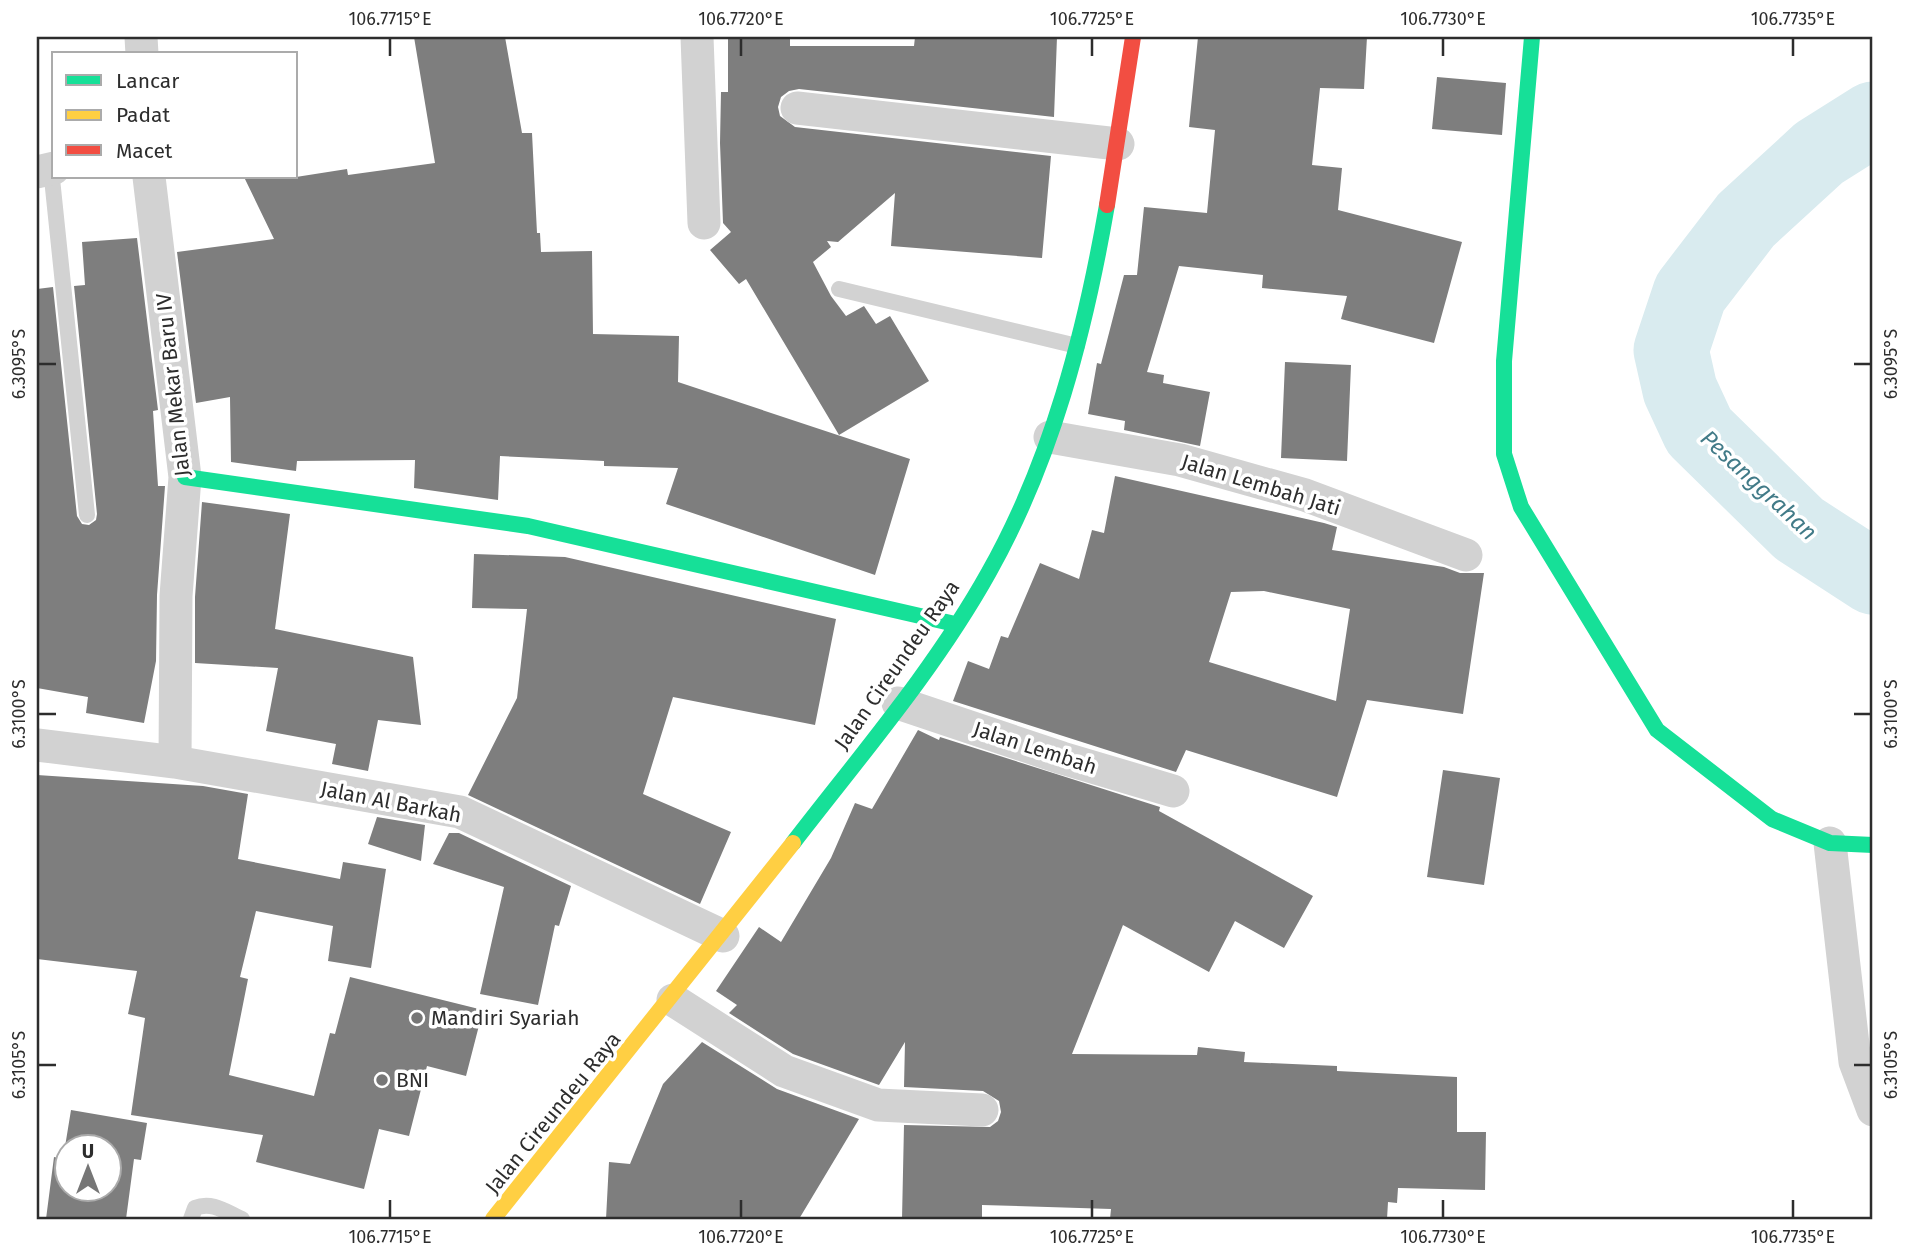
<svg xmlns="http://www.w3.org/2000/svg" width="1910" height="1256" font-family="'Fira Sans',sans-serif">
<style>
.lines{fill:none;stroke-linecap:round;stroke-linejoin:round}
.river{stroke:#d9ebef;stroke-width:75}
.building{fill:#7e7e7e;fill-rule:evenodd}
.lane{stroke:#d2d2d2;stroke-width:16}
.street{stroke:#d2d2d2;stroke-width:33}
.fast{stroke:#16e098;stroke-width:16}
.slow{stroke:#ffcf43;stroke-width:16}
.jam{stroke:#f24e42;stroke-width:16}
.ticks{fill:none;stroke:#2d2d2d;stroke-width:2.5}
.poi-dot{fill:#767676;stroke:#fff;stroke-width:2.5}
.labels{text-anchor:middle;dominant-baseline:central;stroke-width:7;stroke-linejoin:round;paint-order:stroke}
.street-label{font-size:21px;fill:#2d2d2d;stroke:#fff}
.poi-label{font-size:21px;fill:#2d2d2d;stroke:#fff;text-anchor:start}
.water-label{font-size:23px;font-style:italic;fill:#427b88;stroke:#fff}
.neatline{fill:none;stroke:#2d2d2d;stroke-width:2.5}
.ticks-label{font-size:18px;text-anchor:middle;fill:#2d2d2d}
</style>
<rect width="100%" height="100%" fill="#fff"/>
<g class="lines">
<path class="river" d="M1873 119 1819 153 1746 220 1690 293 1671 350 1680 390 1699 431 1799 529 1873 577"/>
</g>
<path class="building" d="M414 37H505L522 133H532L537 233H540L541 252 592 251 593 334 679 336 678 382 910 459 875 575 666 504 678 468 604 466V461L500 456 498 500 414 488 415 460 297 461 296 471 231 462 230 397 196 403 177 252 274 239 244 177H296L347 169 348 175 435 163Z
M728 37H790V46H914L915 37H1057L1054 117 799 89 789 91 781 97 778 107 780 116 795 127 1051 156 1042 258 891 246 895 193 838 242 827 241 831 247 813 262 831 296 846 316 864 306 876 324 890 316 929 381 839 435 746 279 739 284 710 250 731 232 723 223 720 143 721 92H728Z
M1198 37H1367L1364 89 1320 88 1312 165 1342 168 1338 210 1462 242 1434 343 1341 319 1347 296 1262 288 1263 275 1179 266 1147 372 1164 375 1163 383 1210 392 1200 446 1124 430 1125 421 1088 414 1097 363 1101 364 1124 275H1137L1144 207 1207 213 1215 130 1189 127Z
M1437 77 1506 83 1502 135 1432 129Z
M137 238 158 410 153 411 158 486H165L157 595 156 661 144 723 86 713 88 697 37 688V289L53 287 77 516 82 524 89 525 96 520 97 514 74 286 85 285 82 242Z
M1285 362 1351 365 1347 461 1281 458Z
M1115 476 1324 523 1337 527 1332 550 1444 567 1460 573H1484L1463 714 1367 700 1337 797 1186 750 1176 772 953 701 968 661 989 669 1001 636 1008 638 1040 563 1079 579 1092 530 1104 533ZM1264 591 1350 609 1336 701 1209 662 1231 592Z
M202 502 290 514 275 629 413 657 421 725 378 720 368 771 332 764 336 744 266 731 278 668 195 663V597Z
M474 554 565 557 836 619 815 725 673 697 643 794 731 832 700 904 468 795 517 698 527 609 472 608Z
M918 730 939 740 940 737 1160 807 1159 811 1313 896 1284 948 1235 921 1209 972 1123 925 1072 1054 1197 1055 1198 1047 1245 1052 1244 1062 1337 1066V1071L1457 1077V1132H1486L1485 1190 1398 1188 1397 1203 1388 1202 1387 1219H1110L1111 1209 982 1205V1219H902L904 1125 990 1127 998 1121 1001 1112 999 1101 983 1091 904 1087 905 1042 879 1085 793 1054 729 1013 737 1005 716 991 759 927 781 942 831 858 855 803 872 809Z
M1443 770 1500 778 1484 885 1427 877Z
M37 775 203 786 248 794 238 859 340 879 343 862 386 869 371 968 328 961 333 926 256 911 240 977 248 979 229 1075 314 1096 330 1033 335 1034 350 977 483 1010 466 1076 427 1066 409 1136 379 1129 364 1189 256 1162 263 1135 131 1115 145 1018 128 1014 137 971 37 959Z
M377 817 425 825 421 861 368 844Z
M449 833H459L571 886 559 926 555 925 538 1005 480 994 504 887 433 864Z
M702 1042 777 1089 859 1119 799 1219H606L609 1162 630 1164 663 1084Z
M71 1110 147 1123 141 1160 134 1159 126 1219H46L54 1157 63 1159ZM66 1147H108V1189H66Z"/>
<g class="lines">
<path class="lane" d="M51 169 87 515
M839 289 1077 346
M191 1219 195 1208C212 1201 226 1212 242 1219"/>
<path class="street" d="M141 37 142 54
M697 37 704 223
M797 108 1118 144
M37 172 54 168
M149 177 185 477 176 596 175 762
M1050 437 1180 460 1305 495 1466 555
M898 703 1062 758 1173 791
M37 745 175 762 460 812 723 936
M1830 843 1855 1062 1873 1110
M673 1000 784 1071 878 1105 982 1110"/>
<path class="fast" d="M1532 37 1504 361V454L1521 507 1657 730 1772 819 1830 843 1873 845
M185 477 528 526 955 624
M793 843C860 756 935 669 989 572 1052 460 1085 332 1107 205"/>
<path class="slow" d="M493 1219 793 843"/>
<path class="jam" d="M1107 205 1133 37"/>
</g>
<path class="ticks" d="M390 38V56M741 38V56M1092 38V56M1443 38V56M1793 38V56M38 364H56M1854 364H1871M38 714H56M1854 714H1871M38 1065H56M1854 1065H1871M390 1200V1218M741 1200V1218M1092 1200V1218M1443 1200V1218M1793 1200V1218"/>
<g class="poi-dot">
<circle cx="417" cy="1018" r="7"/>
<circle cx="382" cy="1080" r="7"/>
</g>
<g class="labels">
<g class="street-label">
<text transform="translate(173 385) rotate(-96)">Jalan Mekar Baru IV</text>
<text transform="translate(1261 485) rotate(17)">Jalan Lembah Jati</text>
<text transform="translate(897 665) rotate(-55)">Jalan Cireundeu Raya</text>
<text transform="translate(1035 748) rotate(18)">Jalan Lembah</text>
<text transform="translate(391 802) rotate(11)">Jalan Al Barkah</text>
<text transform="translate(553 1113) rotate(-51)">Jalan Cireundeu Raya</text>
</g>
<g class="poi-label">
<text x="431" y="1018">Mandiri Syariah</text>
<text x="396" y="1080">BNI</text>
</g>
<g class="water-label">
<text transform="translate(1759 485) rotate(43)">Pesanggrahan</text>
</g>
</g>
<rect width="1910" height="1256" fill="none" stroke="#ffffff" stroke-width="77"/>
<rect x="52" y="52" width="245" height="126" fill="#ffffff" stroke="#ababab" stroke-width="2"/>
<rect x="66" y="75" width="35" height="10" fill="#16e098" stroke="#ababab" stroke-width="2"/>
<text x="116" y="88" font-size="21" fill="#2d2d2d">Lancar</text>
<rect x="66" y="110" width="35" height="10" fill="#ffcf43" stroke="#ababab" stroke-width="2"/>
<text x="116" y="122" font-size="21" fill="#2d2d2d">Padat</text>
<rect x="66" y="145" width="35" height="10" fill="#f24e42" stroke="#ababab" stroke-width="2"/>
<text x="116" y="158" font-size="21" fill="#2d2d2d">Macet</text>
<g transform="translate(88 1168)"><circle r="33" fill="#ffffff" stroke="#ababab" stroke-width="2"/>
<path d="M0-5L12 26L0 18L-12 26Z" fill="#767676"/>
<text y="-10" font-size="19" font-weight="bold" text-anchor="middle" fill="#2d2d2d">U</text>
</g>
<rect x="38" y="38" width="1833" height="1180" class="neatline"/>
<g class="ticks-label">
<text x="390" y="25">106.7715°E</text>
<text x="741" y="25">106.7720°E</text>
<text x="1092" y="25">106.7725°E</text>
<text x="1443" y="25">106.7730°E</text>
<text x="1793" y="25">106.7735°E</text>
<text transform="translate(19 364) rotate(-90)" y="6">6.3095°S</text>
<text transform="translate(1891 364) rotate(-90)" y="6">6.3095°S</text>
<text transform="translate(19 714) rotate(-90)" y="6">6.3100°S</text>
<text transform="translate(1891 714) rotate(-90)" y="6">6.3100°S</text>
<text transform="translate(19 1065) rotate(-90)" y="6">6.3105°S</text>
<text transform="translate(1891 1065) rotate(-90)" y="6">6.3105°S</text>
<text x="390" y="1243">106.7715°E</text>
<text x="741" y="1243">106.7720°E</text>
<text x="1092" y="1243">106.7725°E</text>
<text x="1443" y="1243">106.7730°E</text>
<text x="1793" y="1243">106.7735°E</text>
</g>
</svg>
